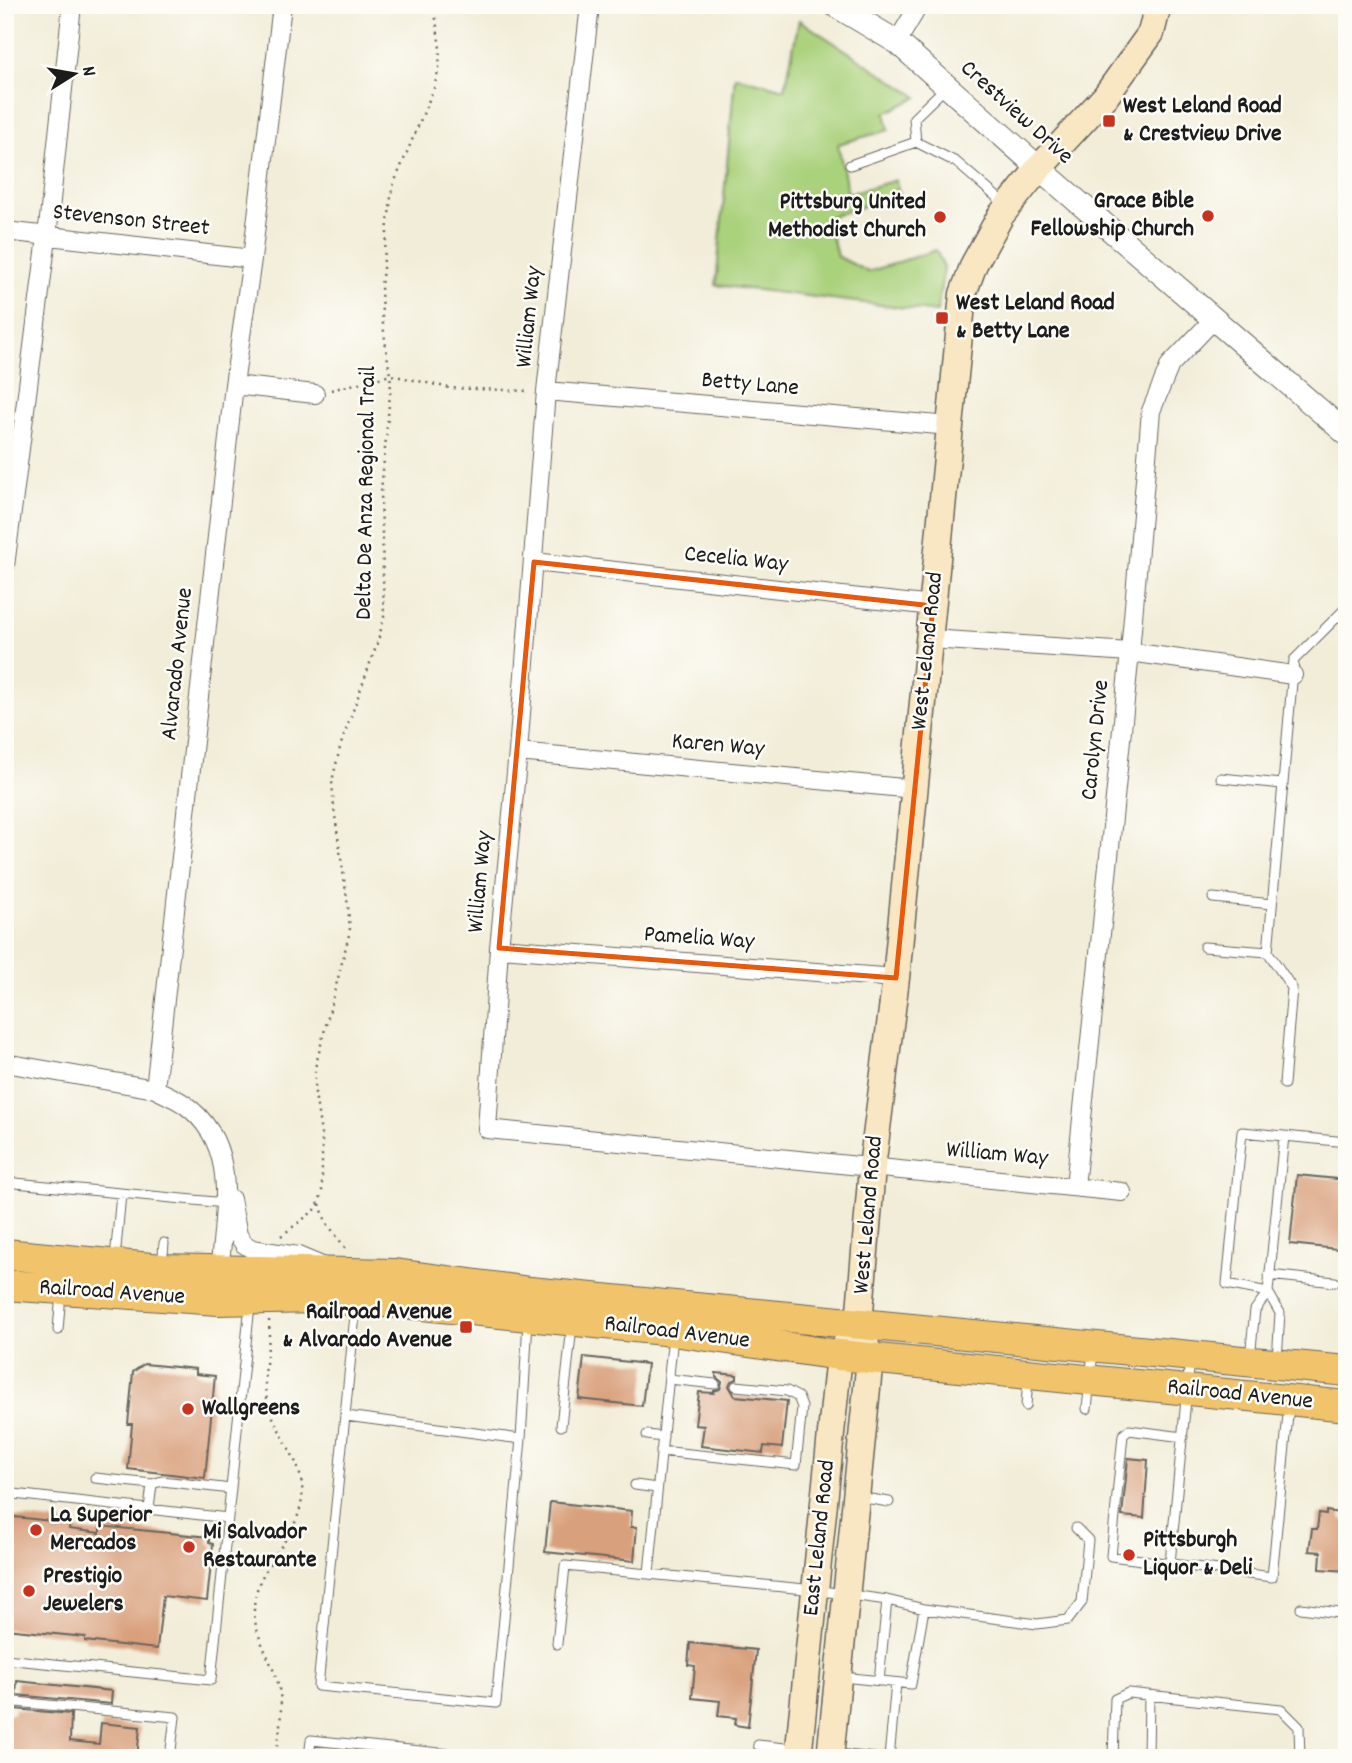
<svg xmlns="http://www.w3.org/2000/svg" width="1352" height="1763" font-family="Dekko,sans-serif">
<style>
.green{fill:#aad17b;stroke:#63764c;stroke-width:2}
.building{fill:#d9a07d}
.lines{fill:none;stroke-linecap:round;stroke-linejoin:round}
.service-casing{stroke:#67655e;stroke-width:11}
.minor-casing{stroke:#67655e;stroke-width:20}
.tertiary-casing{stroke:#67655e;stroke-width:25}
.secondary-casing{stroke:#67655e;stroke-width:29}
.trunk-casing{stroke:#67655e;stroke-width:32}
.path{stroke:#67655e;stroke-width:2.5;stroke-dasharray:2 5;stroke-linecap:butt}
.service{stroke:#fff;stroke-width:9}
.minor{stroke:#fff;stroke-width:18}
.tertiary{stroke:#fff;stroke-width:23}
.secondary{stroke:#f9e7c3;stroke-width:26}
.trunk{stroke:#f1c36a;stroke-width:30}
.marked{fill:none;stroke:#e8590c;stroke-width:5;stroke-linejoin:round}
.poi-dot{fill:#c8321e;stroke:#fdfcf7;stroke-width:2.5}
.labels{text-anchor:middle;dominant-baseline:central;stroke-width:5;stroke-linejoin:round;paint-order:stroke}
.poi-label{font-size:24px;font-weight:bold;fill:#1c1c1c;stroke:#fdfcf7;text-anchor:start}
.street-label{font-size:24px;fill:#1c1c1c;stroke:#fdfcf7}
</style>
<rect width="100%" height="100%" fill="#fdfcf7"/>
<filter id="ink" filterUnits="userSpaceOnUse"><feTurbulence type="fractalNoise" baseFrequency=".0143" numOctaves="2"/><feDisplacementMap in="SourceGraphic" scale="14" xChannelSelector="R" yChannelSelector="G"/><feConvolveMatrix kernelMatrix="1 2 1 2 8 2 1 2 1" color-interpolation-filters="sRGB"/></filter>
<filter id="wash" filterUnits="userSpaceOnUse"><feTurbulence type="fractalNoise" baseFrequency=".00686" numOctaves="4" result="noise"/><feDisplacementMap in="SourceGraphic" scale="28" xChannelSelector="R" yChannelSelector="G"/><feGaussianBlur stdDeviation="1.57" result="paint"/><feColorMatrix in="noise" values="0 0 0 0 0 0 0 0 0 0 0 0 0 0 0 0 0 1.4 0 .05"/><feComposite in="paint" operator="in"/></filter>
<g filter="url(#wash)">
<rect width="100%" height="100%" fill="#f2edd8"/>
<path class="green" d="M799 20 918 97 885 113 889 130 838 144 848 194 896 180 899 194 827 218 837 256 868 272 936 250 944 268 937 312 716 285 735 76 785 89Z"/>
<g id="blocks">
<path class="building" d="M1297 1175 1347 1180V1250L1290 1244Z
M584 1357 647 1364 642 1406 579 1399Z
M144 1364 196 1369V1374L215 1376 205 1478 128 1469 132 1424H128L133 1372Z
M716 1373 737 1375V1379L731 1381 729 1386 735 1396 787 1401 782 1448 764 1446 763 1453 701 1446 704 1426 695 1425 699 1392 714 1393V1391L720 1389 722 1382 716 1377Z
M1128 1458 1148 1460 1144 1518 1122 1516Z
M550 1502 632 1511 631 1527H637L634 1561 545 1552Z
M1326 1511 1339 1513 1342 1519 1347 1520V1571L1320 1569 1321 1552 1309 1551 1312 1529H1317L1319 1513 1326 1514Z
M5 1516 70 1523 69 1529 100 1533V1526L209 1537V1543L213 1544 207 1601 163 1596 157 1649 85 1641V1637L5 1629Z
M690 1643 756 1650 748 1727 735 1725 736 1718 718 1716 720 1701 692 1698 695 1666 688 1665Z
M17 1681 112 1691 111 1704 16 1695Z
M14 1709 71 1714 70 1741 99 1744 101 1723 140 1727 137 1758H5V1713L14 1714Z"/>
</g>
</g>
<g filter="url(#ink)">
<use href="#blocks" fill-opacity="0" stroke="#67655e" stroke-width="2"/>
<g class="lines">
<defs>
<path id="service" d="M946 87 914 118 916 142 956 162 1006 205
M850 165 916 142
M1221 778 1282 784
M1213 898 1272 904
M1204 947 1268 952
M1284 1084 1292 988 1268 952 1294 660 1347 607
M1284 1136 1347 1142
M5 1182 225 1203
M115 1259 121 1194
M162 1266 164 1243
M1269 1275 1335 1282
M1268 1292 1280 1313 1277 1360
M356 1305 318 1686 496 1703 521 1439 528 1321
M58 1330 61 1294
M1250 1357 1255 1310 1268 1292 1284 1136 1242 1132 1227 1284 1268 1292
M669 1379 715 1384
M1026 1406 1028 1379
M1087 1409 1093 1352
M346 1416 521 1439
M561 1426 572 1326
M647 1435 663 1437
M1183 1437 1129 1430 1123 1435 1111 1556 1272 1577 1289 1405
M661 1451 796 1465 802 1407 798 1397 787 1391 736 1386
M95 1478 152 1484 149 1509
M152 1484 162 1481 231 1489
M635 1485 657 1488
M5 1493 228 1518
M859 1497 889 1502
M1170 1563 1190 1359
M649 1573 673 1336
M1301 1608 1347 1614
M924 1609 1037 1624 1068 1620 1082 1602 1088 1540 1076 1528
M557 1644 565 1566 815 1590 887 1600 924 1609 911 1684 842 1677
M5 1659 211 1680 250 1305
M879 1681 887 1600
M5 1701 175 1717 170 1758
M758 1745 875 1758
M309 1758 311 1740 489 1758
M889 1758 896 1683
M1113 1758 1115 1699 1128 1693 1281 1709 1299 1727 1300 1758
M1148 1758 1149 1696"/>
<path id="minor" d="M590 5 546 391 518 752 499 948 487 1129 1122 1192
M897 42 919 5
M5 231 252 259
M234 385 315 394
M546 391 950 426
M534 562 933 606
M5 566 47 237 72 5
M930 639 1130 652 1293 675
M518 752 914 789
M499 948 896 978
M5 1063 155 1089
M1075 1187 1130 652 1151 411 1170 365 1214 319
M231 1199 238 1235 244 1244 252 1249 298 1256 322 1266
M219 1279C222 1217 243 1146 184 1104 175 1098 165 1094 155 1089L234 385 252 259 282 5"/>
<path id="tertiary" d="M835 5 897 42 1039 168 1347 434"/>
<path id="secondary" d="M798 1758 839 1355 849 1339
M830 1758 870 1358 859 1323 872 1168 896 978 963 294 974 264 1001 215 1039 168 1105 97 1151 33 1158 5"/>
<path id="trunk" d="M5 1254 162 1269 395 1274 530 1292 1347 1371
M5 1285 218 1300 317 1298 403 1303 673 1331 839 1355 1347 1406"/>
</defs>
<use href="#service" class="service-casing"/>
<use href="#minor" class="minor-casing"/>
<use href="#tertiary" class="tertiary-casing"/>
<use href="#secondary" class="secondary-casing"/>
<use href="#trunk" class="trunk-casing"/>
<path class="path" d="M331 390 391 375 450 388 528 391
M320 1204 326 1222 346 1249
M281 1236 315 1210 320 1201 322 1191V1141L315 1093V1068L350 931 348 906 334 809 332 781 341 744 378 641 384 617 381 492 391 383 382 317 381 286 392 188 434 88 439 68 440 48 434 5
M269 1320C271 1346 261 1373 267 1399 274 1433 306 1462 302 1498 298 1540 254 1566 254 1609 254 1640 276 1664 280 1694 283 1714 278 1738 276 1758"/>
<use href="#service" class="service"/>
<use href="#minor" class="minor"/>
<use href="#tertiary" class="tertiary"/>
<use href="#secondary" class="secondary"/>
<use href="#trunk" class="trunk"/>
</g>
</g>
<path class="marked" d="M534 562 933 606 896 978 499 948Z"/>
<g class="poi-dot">
<rect x="1102" y="114" width="14" height="14" rx="3.5"/>
<circle cx="1208" cy="216" r="7"/>
<circle cx="940" cy="217" r="7"/>
<rect x="935" y="311" width="14" height="14" rx="3.5"/>
<rect x="459" y="1320" width="14" height="14" rx="3.5"/>
<circle cx="188" cy="1409" r="7"/>
<circle cx="36" cy="1530" r="7"/>
<circle cx="189" cy="1547" r="7"/>
<circle cx="1129" cy="1555" r="7"/>
<circle cx="29" cy="1591" r="7"/>
</g>
<g class="labels">
<g class="poi-label">
<text x="1123" y="107">West Leland Road<tspan x="1123" dy="28">&amp; Crestview Drive</tspan></text>
<text x="1194" y="202" text-anchor="end">Grace Bible<tspan x="1194" dy="28">Fellowship Church</tspan></text>
<text x="926" y="203" text-anchor="end">Pittsburg United<tspan x="926" dy="28">Methodist Church</tspan></text>
<text x="956" y="304">West Leland Road<tspan x="956" dy="28">&amp; Betty Lane</tspan></text>
<text x="452" y="1313" text-anchor="end">Railroad Avenue<tspan x="452" dy="28">&amp; Alvarado Avenue</tspan></text>
<text x="202" y="1409">Wallgreens</text>
<text x="50" y="1516">La Superior<tspan x="50" dy="28">Mercados</tspan></text>
<text x="203" y="1533">Mi Salvador<tspan x="203" dy="28">Restaurante</tspan></text>
<text x="1143" y="1541">Pittsburgh<tspan x="1143" dy="28">Liquor &amp; Deli</tspan></text>
<text x="43" y="1577">Prestigio<tspan x="43" dy="28">Jewelers</tspan></text>
</g>
<g class="street-label">
<text transform="translate(1016 113) rotate(42)">Crestview Drive</text>
<text transform="translate(131 221) rotate(6)">Stevenson Street</text>
<text transform="translate(530 317) rotate(-84)">William Way</text>
<text transform="translate(750 385) rotate(5)">Betty Lane</text>
<text transform="translate(367 493) rotate(-89)">Delta De Anza Regional Trail</text>
<text transform="translate(736 560) rotate(6)">Cecelia Way</text>
<text transform="translate(928 651) rotate(-84)">West Leland Road</text>
<text transform="translate(178 664) rotate(-84)">Alvarado Avenue</text>
<text transform="translate(1096 740) rotate(-84)">Carolyn Drive</text>
<text transform="translate(718 746) rotate(5)">Karen Way</text>
<text transform="translate(481 882) rotate(-85)">William Way</text>
<text transform="translate(699 939) rotate(4)">Pamelia Way</text>
<text transform="translate(997 1155) rotate(5)">William Way</text>
<text transform="translate(869 1215) rotate(-85)">West Leland Road</text>
<text transform="translate(112 1293) rotate(4)">Railroad Avenue</text>
<text transform="translate(677 1333) rotate(7)">Railroad Avenue</text>
<text transform="translate(1240 1395) rotate(6)">Railroad Avenue</text>
<text transform="translate(820 1538) rotate(-84)">East Leland Road</text>
</g>
</g>
<rect width="1352" height="1763" fill="none" stroke="#fdfcf7" stroke-width="28"/>
<g transform="translate(74 74) rotate(79)" stroke="#fdfcf7" stroke-width="5" paint-order="stroke">
<path d="M0-5L12 26L0 18L-12 26Z" fill="#1c1c1c"/>
<text y="-10" font-size="19" font-weight="bold" text-anchor="middle" fill="#1c1c1c">N</text>
</g>
</svg>
